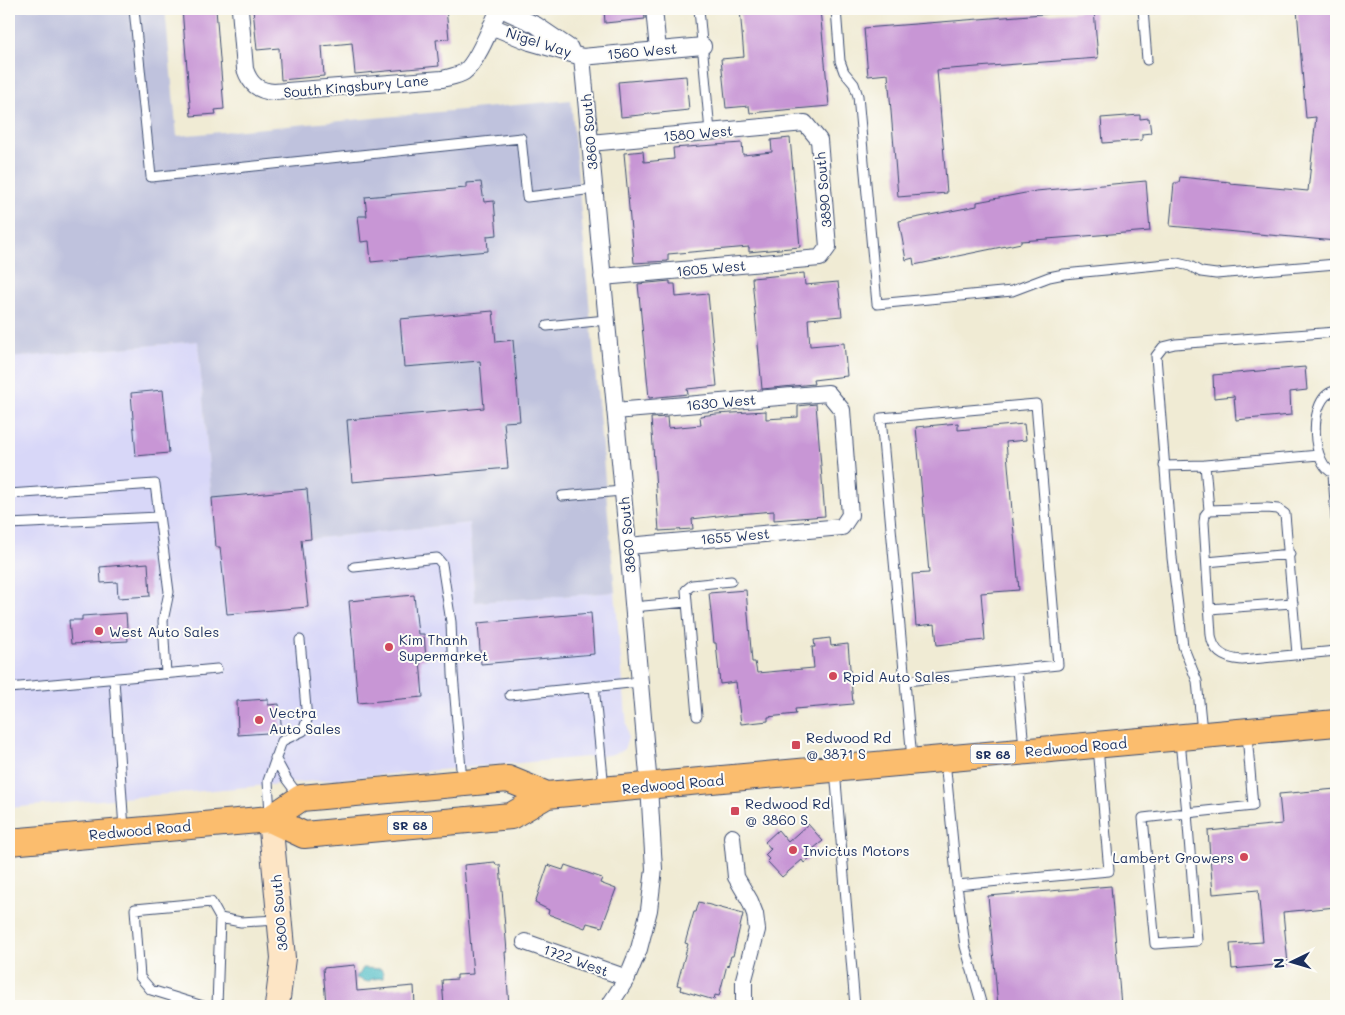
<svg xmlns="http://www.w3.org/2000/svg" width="1345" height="1015" font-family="Mali,sans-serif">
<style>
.built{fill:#d8d7f8}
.industrial{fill:#bfc2dd}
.water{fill:#4fbdc6;stroke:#357692}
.building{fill:#c896d5}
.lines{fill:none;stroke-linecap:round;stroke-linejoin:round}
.lane-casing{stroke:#3b4b70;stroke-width:11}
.street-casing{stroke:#3b4b70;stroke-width:18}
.secondary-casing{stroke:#3b4b70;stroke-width:26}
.primary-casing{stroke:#3b4b70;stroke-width:28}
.lane{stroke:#fff;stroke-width:9}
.street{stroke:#fff;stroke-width:16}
.secondary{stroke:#fde5c5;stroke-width:24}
.primary{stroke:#fbbd6e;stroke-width:26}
.poi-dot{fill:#d1495b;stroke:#fdfcf7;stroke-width:2}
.labels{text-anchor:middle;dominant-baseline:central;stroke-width:4;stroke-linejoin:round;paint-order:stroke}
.shield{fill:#fdfcf7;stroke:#5f6c8c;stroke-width:1}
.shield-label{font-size:12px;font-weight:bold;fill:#1b2f5e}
.street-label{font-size:14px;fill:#1b2f5e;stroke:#fdfcf7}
.poi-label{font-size:14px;fill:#1b2f5e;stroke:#fdfcf7;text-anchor:start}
</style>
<rect width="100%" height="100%" fill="#fdfcf7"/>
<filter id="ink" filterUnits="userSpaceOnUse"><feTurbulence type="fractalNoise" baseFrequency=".02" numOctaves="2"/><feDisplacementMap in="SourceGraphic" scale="10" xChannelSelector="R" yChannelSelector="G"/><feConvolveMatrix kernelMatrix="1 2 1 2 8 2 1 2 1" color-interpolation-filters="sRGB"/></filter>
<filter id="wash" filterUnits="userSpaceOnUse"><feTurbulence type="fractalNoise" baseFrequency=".0096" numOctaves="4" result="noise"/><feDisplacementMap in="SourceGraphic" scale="20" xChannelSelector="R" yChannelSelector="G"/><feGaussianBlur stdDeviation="1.12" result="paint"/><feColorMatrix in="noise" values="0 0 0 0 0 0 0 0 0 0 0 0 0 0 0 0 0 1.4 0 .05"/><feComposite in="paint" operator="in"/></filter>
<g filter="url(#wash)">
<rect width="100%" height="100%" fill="#f0ebd4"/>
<path class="built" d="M198 341 216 548 469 523 475 602 615 592 628 738 624 749 620 752 609 755 9 808V358Z"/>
<path class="industrial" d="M9 9H165L177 136 571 100 615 592 475 602 469 523 216 548 198 341 9 358Z"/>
<path class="water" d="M363 968 381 969 383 973V978L372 979 368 982 356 978V975H359Z"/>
<g id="blocks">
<path class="building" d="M182 9H216L224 109 215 110 216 114 191 116Z
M253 9H446L449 39 436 40 439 66 355 74 352 43 322 46 324 76 281 80 279 48 257 50Z
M604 9H644L645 19 605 23Z
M740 9H820L829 106 750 113 749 106 726 108 721 59 744 57Z
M1297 9H1336V241L1170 226 1174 183H1179L1180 177 1230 182V184L1308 191 1316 117 1306 118Z
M1094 10 1098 58 937 70 947 193 898 197 888 74 868 76 864 28Z
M686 76 689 110 621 117 618 82Z
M1140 115V119L1149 118 1151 133 1142 134V140L1103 143 1101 118Z
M790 138 800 247 749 252V247L668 254V261L634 263 624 153 643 151 644 162 674 159 673 148 742 143 743 155 772 152 771 140Z
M1146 181 1150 231 1021 241V243L914 265 913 258 906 260 899 221 977 206V202L1036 191Z
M481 182 484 202 494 201 497 235 487 236 488 251 371 262 369 241 361 242 358 216H367L365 197 466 188V183Z
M804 273 805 285 838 282 842 316 808 319 810 346 844 343 847 376 813 380 814 384 762 389 752 278Z
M670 281V284H675L676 297 708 294 717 386 687 389 688 394 649 398 638 284Z
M493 311 496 342 513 340 520 421 504 422 508 468 352 482 347 420 484 408 480 361 404 367 400 319Z
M1305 367 1307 390 1290 392 1291 415 1236 420 1234 396 1214 398 1213 375Z
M163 390 169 453 136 456 131 393Z
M816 404 825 516 774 520V511L726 515 692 519 693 529 659 531 651 418 667 417 668 428 701 425 700 416 716 414 766 411V419L798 417V406Z
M958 423V430L1024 424 1026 440 1006 442 1019 590 981 593 985 640 937 645 935 624 916 626 912 574 929 573 916 427Z
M307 489 311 539 301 540 308 607 227 614 220 547H216L212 498Z
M148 563 150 596 118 598 117 582 101 583 100 567Z
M746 590 752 662H755L757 673 814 668 812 647H815L814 640 830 638 831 646 848 644 853 704 795 709 796 714 768 717V721L741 724 736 682 720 684 716 643H714L709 593Z
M414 595 418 634H424L426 659 420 660 423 697 358 703 349 601Z
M126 613 128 641 71 644 69 620H82V616Z
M591 613 594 654 481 664 478 623Z
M268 699V705L279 704 282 732 238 735 237 701Z
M1336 789V907L1283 912 1288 964 1232 969 1230 944 1263 942 1258 890 1213 894 1208 831 1282 824 1279 794Z
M808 824 823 841 814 848 817 852 804 863 802 860 782 877 767 861 769 859 765 855 771 849 765 842 778 830 788 842Z
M495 862 496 865H500L507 952H505L509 1006H444L442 980 457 979V975L473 974 464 865Z
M548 865 563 870 565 865 602 878 600 883 616 889 602 927 587 923 585 928 548 914 549 910 535 903Z
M1111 886 1121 1006H998L988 896Z
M699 902 743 914 733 956H731L728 966 727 965 719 996 715 995 714 1000 680 990 681 986 677 985 688 944 685 943 694 912H696Z
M355 965 357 991 414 986 415 1006H328L326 1004 323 968Z"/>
</g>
</g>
<g filter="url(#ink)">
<use href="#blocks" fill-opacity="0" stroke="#3b4b70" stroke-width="1"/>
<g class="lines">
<defs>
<path id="lane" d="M134 9 151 177 521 138 527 197 594 189
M699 9 710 132
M836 9 840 61 844 72 854 84 858 96 877 304 1012 291 1049 277 1064 274 1177 263 1190 266 1201 272 1216 274 1336 264
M1143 9 1147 60
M547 326 606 320
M1336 391C1306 394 1311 471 1336 473
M1205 465 1319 455
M1164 466 1205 465 1209 510
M1333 473 1336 519
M9 494 155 484 169 592 163 621 166 674
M562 496 622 491
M9 524 159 517
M1207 562 1290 554
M354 567 437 558 442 564 451 622 453 674 462 781
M687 602 686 590 692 585 731 581
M633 607 687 602 697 716
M1209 609 1293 603
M1297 654 1285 514 1278 509 1267 508 1209 510 1205 515 1204 522 1211 635C1213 653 1226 659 1242 660L1336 651
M1017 669 1024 748
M114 679 124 829
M906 681 1058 665 1036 404 881 418 912 759
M594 686 604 788
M9 688 217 669
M510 695 640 682
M1202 732 1197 681 1183 646 1172 558 1156 356 1163 347 1175 344 1336 332
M1180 741 1187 813 1253 806 1247 734
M275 758 287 780 299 796
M945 760 957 885 1109 871 1098 747
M835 770 855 1006
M1187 813 1197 941 1155 944 1143 818Z
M270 814 268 781 282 741 303 731 307 720 300 640
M957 885 965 946 982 1006
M203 1006 151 990 140 977 135 909 211 902 220 918 241 922 278 920
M217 1006 220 918"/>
<path id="street" d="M240 9 245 69C250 84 258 91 274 92L442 79C449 77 458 76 464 72 477 63 492 24 499 9
M501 9 536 25 570 48
M654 9 658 50
M491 26 530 42 582 57 703 46
M582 57 628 546 649 786 654 869 649 910 639 949 627 978 609 1006
M590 143 805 123 819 140 828 247 820 258 602 277
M615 411 828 393 842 410 850 515 842 527 628 546
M732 837 736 877 750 901 755 914 757 930 744 979V1006
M525 942 627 978"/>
<path id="secondary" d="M270 819 283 958 277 1006"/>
<path id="primary" d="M270 819 304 835 511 816 547 795 1336 723
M9 842 270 819 301 798 508 779 547 795"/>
</defs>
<use href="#lane" class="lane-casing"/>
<use href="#street" class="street-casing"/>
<use href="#secondary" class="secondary-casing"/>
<use href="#primary" class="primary-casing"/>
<use href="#lane" class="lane"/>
<use href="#street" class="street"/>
<use href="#secondary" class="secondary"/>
<use href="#primary" class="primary"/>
</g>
</g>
<g class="poi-dot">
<circle cx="99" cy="631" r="5"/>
<circle cx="389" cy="647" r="5"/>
<circle cx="833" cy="676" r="5"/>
<circle cx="259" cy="720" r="5"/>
<rect x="791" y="740" width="10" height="10" rx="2.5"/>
<rect x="730" y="806" width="10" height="10" rx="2.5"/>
<circle cx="793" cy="850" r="5"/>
<circle cx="1244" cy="857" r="5"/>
</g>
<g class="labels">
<g class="shield">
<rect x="970.5" y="744.5" width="45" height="19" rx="4"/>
<rect x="387.5" y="815.5" width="45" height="19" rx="4"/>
</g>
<g class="shield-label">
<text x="993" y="754">SR 68</text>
<text x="410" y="825">SR 68</text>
</g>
<g class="street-label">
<text transform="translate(539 42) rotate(18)">Nigel Way</text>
<text transform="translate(642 51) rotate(-5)">1560 West</text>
<text transform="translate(356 86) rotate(-5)">South Kingsbury Lane</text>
<text transform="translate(589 132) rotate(-95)">3860 South</text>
<text transform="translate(698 133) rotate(-5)">1580 West</text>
<text transform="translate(823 190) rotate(-95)">3890 South</text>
<text transform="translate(711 268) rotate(-5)">1605 West</text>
<text transform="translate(721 402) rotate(-5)">1630 West</text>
<text transform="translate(627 535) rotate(-95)">3860 South</text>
<text transform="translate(735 536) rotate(-5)">1655 West</text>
<text transform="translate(1076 747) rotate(-5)">Redwood Road</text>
<text transform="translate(673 784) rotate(-5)">Redwood Road</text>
<text transform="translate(140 830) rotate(-5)">Redwood Road</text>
<text transform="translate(279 913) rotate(-95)">3800 South</text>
<text transform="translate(576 960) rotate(20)">1722 West</text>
</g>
<g class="poi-label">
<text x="109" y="631">West Auto Sales</text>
<text x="399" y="639">Kim Thanh<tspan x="399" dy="16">Supermarket</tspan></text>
<text x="843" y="676">Rpid Auto Sales</text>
<text x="269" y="712">Vectra<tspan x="269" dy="16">Auto Sales</tspan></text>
<text x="806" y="737">Redwood Rd<tspan x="806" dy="16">@ 3871 S</tspan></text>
<text x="745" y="803">Redwood Rd<tspan x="745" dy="16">@ 3860 S</tspan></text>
<text x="803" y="850">Invictus Motors</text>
<text x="1234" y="857" text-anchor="end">Lambert Growers</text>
</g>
</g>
<rect width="1345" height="1015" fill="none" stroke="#fdfcf7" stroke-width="30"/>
<g transform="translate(1292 962) rotate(265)" stroke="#fdfcf7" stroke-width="4" paint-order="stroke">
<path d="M0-4L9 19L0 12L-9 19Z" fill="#1b2f5e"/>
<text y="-8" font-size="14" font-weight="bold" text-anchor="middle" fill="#1b2f5e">N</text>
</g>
</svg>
